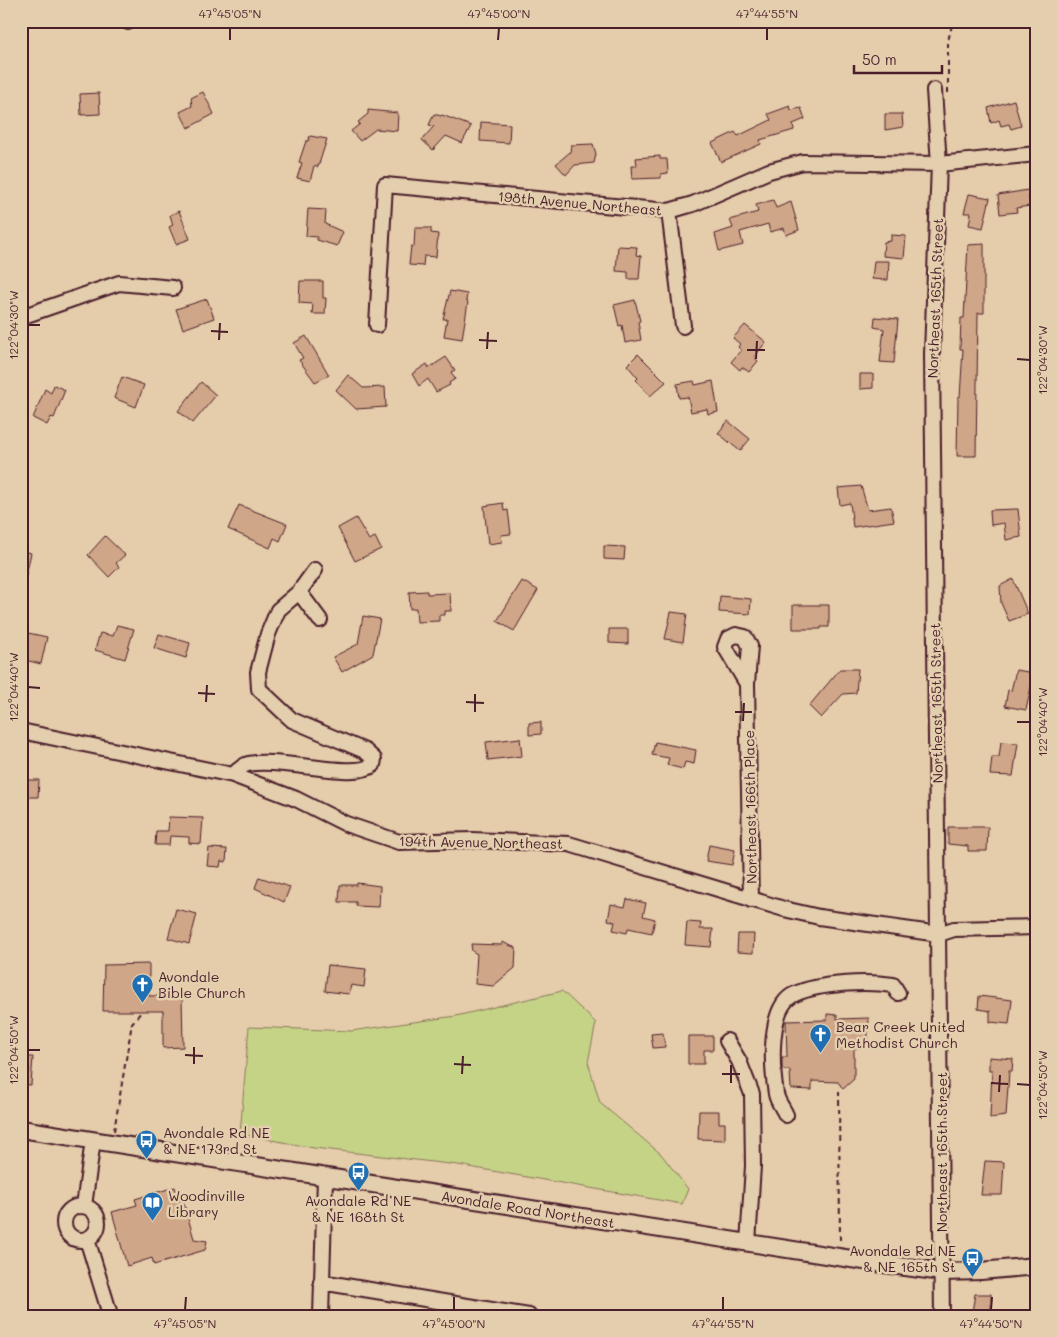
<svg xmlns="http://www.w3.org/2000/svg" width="1057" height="1337" font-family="Mali,sans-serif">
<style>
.green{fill:#c5d387;stroke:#887959}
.building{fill:#d0a688;stroke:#4a1f2b}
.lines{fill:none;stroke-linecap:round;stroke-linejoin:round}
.minor-casing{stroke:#4a1f2b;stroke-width:18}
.major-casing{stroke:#4a1f2b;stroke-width:20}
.path{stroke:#4a1f2b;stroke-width:2;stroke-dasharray:5 4;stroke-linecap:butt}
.minor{stroke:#e3cead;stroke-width:14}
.major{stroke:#e3cead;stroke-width:16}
.ticks{fill:none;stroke:#4a1f2b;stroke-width:2}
.labels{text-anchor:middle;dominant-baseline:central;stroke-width:5;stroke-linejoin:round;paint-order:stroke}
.street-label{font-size:14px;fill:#4a1f2b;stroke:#e3cead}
.poi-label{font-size:14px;fill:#4a1f2b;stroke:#e3cead;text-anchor:start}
.neatline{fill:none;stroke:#4a1f2b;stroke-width:2}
.ticks-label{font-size:12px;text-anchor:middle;fill:#4a1f2b}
</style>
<rect width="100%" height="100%" fill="#e5ccaa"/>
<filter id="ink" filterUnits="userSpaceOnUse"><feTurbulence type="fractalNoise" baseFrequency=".02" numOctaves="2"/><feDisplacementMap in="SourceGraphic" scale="10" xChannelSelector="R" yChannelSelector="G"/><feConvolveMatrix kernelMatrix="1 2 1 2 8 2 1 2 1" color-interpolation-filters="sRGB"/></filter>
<g filter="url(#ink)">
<path class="green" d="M562 991 596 1023 588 1062 600 1103 661 1154 688 1189 682 1204 458 1165 314 1148 240 1134 249 1027 351 1031 456 1016Z"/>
<path class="building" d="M203 92 214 114 188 128 180 112 192 106 191 98Z
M99 93 100 114 81 115 80 94Z
M1014 100 1021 126 1011 129 1009 124 1001 126 999 120 991 123 988 108Z
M790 106 791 110 801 108 805 119 793 124 794 130 760 140 761 144 721 162 712 143 735 132 738 136 771 120 768 114Z
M368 110 398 113 397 131 376 129 360 141 351 131 360 124 358 122 368 114Z
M434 114 441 116 442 115 471 126 462 143 446 136 433 150 422 140 434 126 429 125Z
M885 114H902L903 127 885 130Z
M481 122 510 124 509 143 480 141Z
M310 136 327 139 318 167 314 166 310 181 297 178 302 163 299 162 306 141H308Z
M593 144 596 154 594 163 575 165 566 175 556 164 570 152 571 145Z
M660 156V159H667L668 173 661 174V178L632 179 631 166H637L636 158Z
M1028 190 1030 206 1016 208 1017 212 1000 214 998 195Z
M969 194 990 198 983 228 969 225 971 213H964Z
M773 200 776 208 791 202 799 230 786 235 784 228 770 232 768 224 740 232 743 245 719 251 715 234 733 228 730 220 758 212 756 205Z
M308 209 326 210 325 224 343 232 337 246 317 240V237L306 236Z
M179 211 190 239 176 244 169 227 173 225 170 215Z
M415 228H431V233L438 234 436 257 424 256 423 266 409 265 411 246 414 247Z
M891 235 906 236 904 258 883 256 884 242 891 241Z
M984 244V313H978L976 456H957L958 397H960L963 349H960L961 318H964L968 245Z
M618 246 637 247 636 255 641 256 639 279H628V272L616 271Z
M874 261H889L888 280 872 279Z
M300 281H323V298H326L325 314H312L313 304 299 303Z
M450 291 467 294 466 301 468 302 462 339 444 336 447 319H443Z
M207 299 214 318 183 329 176 309Z
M635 300 640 321 638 322 641 340 625 343 622 325 619 326 614 305Z
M875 317 898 319 894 363 880 362 884 329 874 327Z
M745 325 766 342 754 357 758 361 749 372 742 367 740 370 731 362 741 350 738 347 740 344 733 338Z
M306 336 329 375 315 382 299 360 303 358 294 343Z
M638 354 666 382 650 396 636 380 638 378 627 365Z
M446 357 455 370 451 372 455 379 449 383 450 385 436 392 428 379 419 386 412 374 427 364 429 368Z
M860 374H873V388L860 389Z
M348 375 363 388 385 387 386 407 356 409 336 390Z
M122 377 144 385 136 407 114 398Z
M694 381 695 385 713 381 718 412 708 414 707 409 691 412 688 397 679 398 677 384Z
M201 382 216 395 193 423 178 411Z
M54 385 65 390 54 418 51 417 47 425 33 418 45 389 51 393Z
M728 421 750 439 740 451 718 433Z
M861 486 868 510 891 507 894 521 853 527 850 503 840 505 838 488Z
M503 503 504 511 508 510 511 534 501 535 502 542 488 544 484 506Z
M239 505 287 524 280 541 274 538 270 548 228 529Z
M1018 509 1021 537 1006 540 1004 523 991 525 990 510Z
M356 518 369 540 375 537 381 549 355 561 338 528Z
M105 536 125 555 116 563 119 567 109 577 88 555Z
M604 546 625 547 624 560 604 559Z
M21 550 31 553 25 580 21 579Z
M1013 579 1028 614 1009 621 1001 603 1000 586Z
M522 581 538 590 514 631 497 621Z
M427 591V594L450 593 451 611H445V615H439V621L417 622 416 608 410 609 409 592Z
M720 596 751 599 750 614 719 612Z
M793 605H829V627H821V629H793Z
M671 612 687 614 683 642 665 639Z
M363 616 380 619 373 654 342 672 333 657 358 644Z
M117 625 134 629 125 659 95 650 100 633 113 636Z
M609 629H628V644L609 643Z
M28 633 47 637 41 664 21 659V645L25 646Z
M159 634 190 643 186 658 154 648Z
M840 669H858L856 693 843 694 821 718 809 706Z
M1016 670 1034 673 1026 710 1005 706 1008 690 1011 691Z
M541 722V734L529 735V723Z
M520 738 522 756 488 760 486 742Z
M655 742 696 750 694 764 685 762 683 769 667 765 669 758 652 755Z
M1001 742 1018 743 1013 776 990 775 992 757H999Z
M21 780H39L38 797H21Z
M169 817 203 818 201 844 189 843V837L170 836 169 845H155L156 831H168Z
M948 827H988L987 851H968V846L948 844Z
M709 845 735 850 732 865 706 861Z
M209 848 227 849 226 862 221 861 220 867 207 866Z
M259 877 290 887 284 902 255 888Z
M357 883 380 886 379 907 356 906V902H339L340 885H357Z
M627 899 646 903 643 916 655 919 652 933 628 928 627 933 613 930 615 922 608 920 611 904 625 907Z
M176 909 197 914 189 944 168 938Z
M687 922 701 923 700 929H713L711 947 685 945Z
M738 934H754L753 953 737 952Z
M502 942 516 948 515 968 493 986 475 984 477 954 472 951 471 944 502 945Z
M149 964V996L182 995 183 1047 163 1048V1011H103L104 965Z
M328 965 366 969 364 987 351 985 349 994 325 991Z
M979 996 1012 1000 1009 1024 990 1022V1011L978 1009Z
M827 1014 837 1015V1019L869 1018 867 1047 854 1048V1079L843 1089 838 1082 812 1081V1090L791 1089 790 1071 782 1069V1057H787L786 1021 827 1020Z
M663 1033 665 1047 653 1048 651 1034Z
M688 1036H713V1050H704V1064H688Z
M21 1057H33L31 1085 21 1084Z
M989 1057 1013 1059 1012 1071H1009L1006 1116 990 1118 992 1070H989Z
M699 1111H719V1123H725V1140L698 1139Z
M985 1161 1004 1162 1002 1195H981Z
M175 1187 179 1201 183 1200 194 1239 207 1241 205 1250 154 1265 152 1258 127 1266 112 1212 137 1205 135 1199Z
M975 1294H991V1316H976V1312H972Z"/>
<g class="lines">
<defs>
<path id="minor" d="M127 21 128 22
M934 90 939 164 932 354 942 1316
M669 211 683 326
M21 317 119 283 173 288
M377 325 385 185 669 211 693 204 769 171 803 162 939 164 1036 154
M299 592 320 620
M747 684 725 647 728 639 736 635 745 637 750 646 747 684 751 900
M21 731 233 775 296 799 346 824 399 842 472 840 569 844 784 909 819 917 939 934 954 929 1036 927
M233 775C237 771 243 765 248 764 278 757 354 780 373 765L374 759 365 751 292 720 259 689 258 672 268 634 278 610 299 592 315 570
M727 1041 739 1061 752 1094 753 1166 748 1243
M786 1115C783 1108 777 1101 776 1094 772 1069 767 1006 795 994 819 983 867 981 893 985L898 993
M84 1206 93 1140
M64 1223a17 17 0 1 1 34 0a17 17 0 1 1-34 0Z
M87 1239 109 1311 108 1316
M321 1282 529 1316
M321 1316 325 1178"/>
<path id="major" d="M21 1129 877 1263 942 1272 981 1271 1036 1266"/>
</defs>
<use href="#minor" class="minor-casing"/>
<use href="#major" class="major-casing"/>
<path class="path" d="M948 93V41L953 21
M839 1091 840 1242
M114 1131 132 1023 142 1011"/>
<use href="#minor" class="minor"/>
<use href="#major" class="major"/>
</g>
</g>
<path class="ticks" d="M230 40V28M498 40 499 28M767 40V28M28 325H40M211 331 228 332M219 340 220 323M479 340 497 341M487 349 488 332M747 350H765M756 359 757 341M1017 359 1030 360M28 687 40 688M198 693 215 694M206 702 207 685M466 702 484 703M475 712V694M735 712H752M743 721 744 703M1017 722H1030M28 1050H40M185 1055 203 1056M194 1064V1047M454 1064 471 1065M462 1074 463 1056M722 1074H740M731 1083V1065M991 1083 1008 1084M1017 1084 1030 1085M999 1092 1000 1075M185 1310 186 1297M454 1310V1297M723 1310V1297M991 1310 992 1297"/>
<defs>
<symbol id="church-pin" viewBox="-11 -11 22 30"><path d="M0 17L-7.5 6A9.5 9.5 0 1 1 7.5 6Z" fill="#1f6fb2" stroke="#e3cead"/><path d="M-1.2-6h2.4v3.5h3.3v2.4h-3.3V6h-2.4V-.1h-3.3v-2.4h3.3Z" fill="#fff"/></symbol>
<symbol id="bus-pin" viewBox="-11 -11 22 30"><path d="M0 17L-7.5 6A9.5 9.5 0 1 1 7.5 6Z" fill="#1f6fb2" stroke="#e3cead"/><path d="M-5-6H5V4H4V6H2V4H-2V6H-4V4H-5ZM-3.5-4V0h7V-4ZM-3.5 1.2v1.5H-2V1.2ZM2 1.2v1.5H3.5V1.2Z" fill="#fff"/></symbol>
<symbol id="library-pin" viewBox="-11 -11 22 30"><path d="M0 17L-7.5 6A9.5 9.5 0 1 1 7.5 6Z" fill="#1f6fb2" stroke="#e3cead"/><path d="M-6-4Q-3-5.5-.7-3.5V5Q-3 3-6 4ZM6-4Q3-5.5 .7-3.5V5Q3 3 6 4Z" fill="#fff"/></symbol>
</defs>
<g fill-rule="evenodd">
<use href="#church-pin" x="130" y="972" width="25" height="34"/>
<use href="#church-pin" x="808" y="1022" width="25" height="34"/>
<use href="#bus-pin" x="134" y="1128" width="25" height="34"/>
<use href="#bus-pin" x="346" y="1160" width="25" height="34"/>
<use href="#library-pin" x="140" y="1190" width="25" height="34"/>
<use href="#bus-pin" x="960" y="1246" width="25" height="34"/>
</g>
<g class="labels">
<g class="street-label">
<text transform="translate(580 203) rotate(5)">198th Avenue Northeast</text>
<text transform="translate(935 298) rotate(-88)">Northeast 165th Street</text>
<text transform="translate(936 703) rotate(-91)">Northeast 165th Street</text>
<text transform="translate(750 807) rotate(-91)">Northeast 166th Place</text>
<text transform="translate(481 842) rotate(1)">194th Avenue Northeast</text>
<text transform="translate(941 1152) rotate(-90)">Northeast 165th Street</text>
<text transform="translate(528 1209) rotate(9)">Avondale Road Northeast</text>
</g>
<g class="poi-label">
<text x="158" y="976">Avondale<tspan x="158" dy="16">Bible Church</tspan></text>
<text x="836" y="1026">Bear Creek United<tspan x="836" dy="16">Methodist Church</tspan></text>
<text x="163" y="1132">Avondale Rd NE<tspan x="163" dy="16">&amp; NE 173rd St</tspan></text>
<text x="168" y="1195">Woodinville<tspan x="168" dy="16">Library</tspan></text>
<text x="358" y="1200" text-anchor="middle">Avondale Rd NE<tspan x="358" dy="16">&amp; NE 168th St</tspan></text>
<text x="956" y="1250" text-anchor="end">Avondale Rd NE<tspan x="956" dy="16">&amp; NE 165th St</tspan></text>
</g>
</g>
<rect width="1057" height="1337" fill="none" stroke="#e3cead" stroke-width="55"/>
<path d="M854 65v8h88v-8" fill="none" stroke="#4a1f2b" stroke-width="2.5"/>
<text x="862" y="65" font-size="15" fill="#4a1f2b" stroke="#e3cead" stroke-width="4" paint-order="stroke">50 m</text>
<rect x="28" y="28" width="1002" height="1282" class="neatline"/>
<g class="ticks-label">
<text x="230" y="18">47°45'05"N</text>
<text x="499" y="18">47°45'00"N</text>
<text x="767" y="18">47°44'55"N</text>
<text transform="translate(14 325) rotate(-90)" y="4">122°04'30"W</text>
<text transform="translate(1043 360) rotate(-90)" y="4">122°04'30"W</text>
<text transform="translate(14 687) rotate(-90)" y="4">122°04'40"W</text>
<text transform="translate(1043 722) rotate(-90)" y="4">122°04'40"W</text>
<text transform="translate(14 1050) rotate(-90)" y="4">122°04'50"W</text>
<text transform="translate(1043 1085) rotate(-90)" y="4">122°04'50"W</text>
<text x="185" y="1328">47°45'05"N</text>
<text x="454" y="1328">47°45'00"N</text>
<text x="723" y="1328">47°44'55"N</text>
<text x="991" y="1328">47°44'50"N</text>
</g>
</svg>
